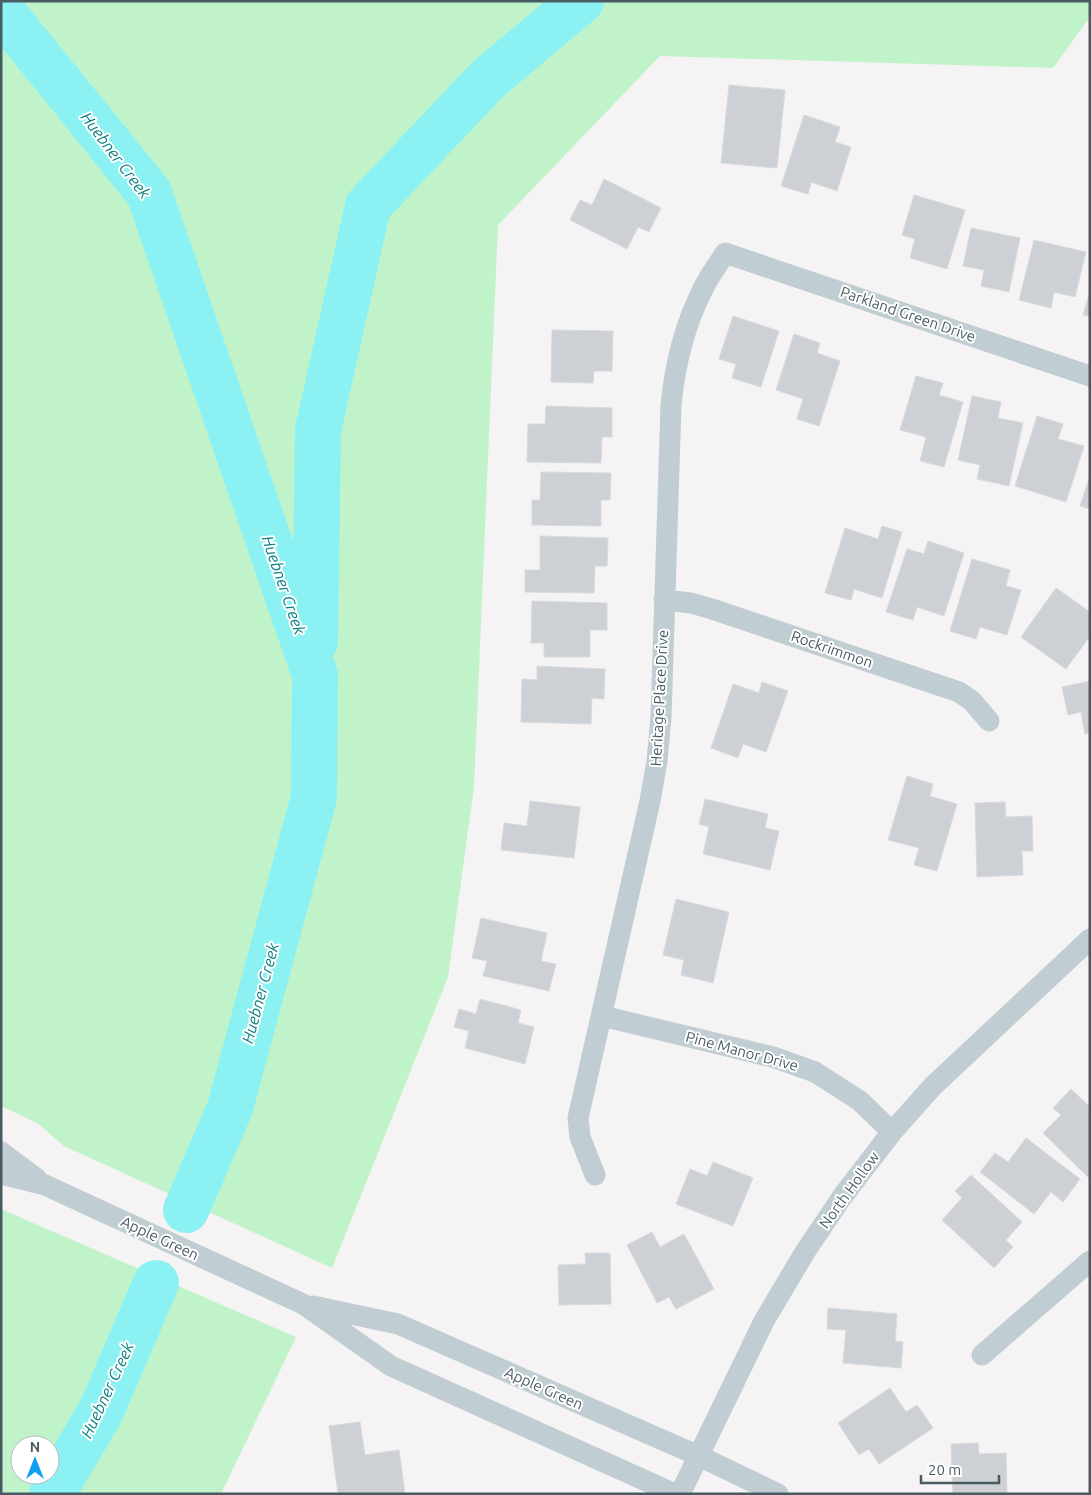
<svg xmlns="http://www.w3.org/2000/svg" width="1091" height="1495" font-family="Ubuntu,sans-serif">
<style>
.green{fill:#c1f3ca;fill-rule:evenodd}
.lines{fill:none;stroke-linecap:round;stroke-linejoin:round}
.river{stroke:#8bf1f3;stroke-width:46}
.building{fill:#cdd1d5;stroke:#d7dade}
.minor{stroke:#c0cdd3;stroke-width:21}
.labels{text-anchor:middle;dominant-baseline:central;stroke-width:4;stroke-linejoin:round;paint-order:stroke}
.street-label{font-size:15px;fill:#495b62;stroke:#fff}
.water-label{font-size:16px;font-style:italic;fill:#087e80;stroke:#fff}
</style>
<rect width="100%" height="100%" fill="#f5f3f3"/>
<path class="green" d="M1 1H1090V17L1053 68 660 56 498 225 474 787 448 977 332 1268 64 1146 37 1123 1 1106Z
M1 1209 296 1337 221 1494H1ZM20 1445H50V1475H20Z"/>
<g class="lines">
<path class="river" d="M1 10 149 193 315 675 314 797 230 1108 186 1210
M315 642 318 430 368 206 488 79 581 1
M52 1494 101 1411 156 1283"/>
</g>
<path class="building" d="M729 85 785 90 777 168 721 163Z
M804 115 840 127 835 142 851 147 837 191 811 182 808 194 781 186Z
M604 179 661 208 649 232 638 227 627 249 570 220 580 200 592 205Z
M914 195 965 210 947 269 910 258 915 239 902 235Z
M971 228 1020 238 1009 292 981 286 984 270 963 266Z
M1034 240 1086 252 1075 297 1054 292 1051 308 1019 300Z
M1090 291V317L1083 315Z
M733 316 779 331 761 387 732 378 736 364 719 359Z
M552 330 613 331 612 371H594L593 383 551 382Z
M794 334 820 343 817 353 840 361 819 426 797 419 803 399 776 390Z
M916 376 943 383 939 395 963 402 944 467 920 461 926 437 900 430Z
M972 396 1001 402 998 418 1023 423 1009 486 977 479 980 465 958 460Z
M546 406 612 408V437H602L601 463 527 462 528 424H545Z
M1037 416 1063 424 1058 439 1084 446 1066 502 1015 486Z
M541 472 611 473 610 500H601V526L532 525V500H540Z
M1090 476V509L1080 506Z
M882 526 902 532 882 598 854 589 851 600 825 593 845 528 878 539Z
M540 536 608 538 607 566H595L594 593 525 592V570H540Z
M928 541 964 553 944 616 917 607 913 620 886 612 907 549 924 554Z
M972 559 1010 570 1006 586 1021 590 1007 635 980 627 976 639 950 631Z
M1056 588 1090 612V636L1066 669 1021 637Z
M532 601 607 603V630H590V657H544V643H531Z
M537 666 605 669 604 699 592 698 591 724 521 722 522 679 537 680Z
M1090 681V733L1085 734 1081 712 1068 715 1062 687Z
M762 682 788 691 766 752 743 744 738 758 711 748 733 684 759 693Z
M907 776 933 784 930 796 957 804 937 871 914 865 919 848 888 840Z
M705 799 768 814 765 828 779 831 770 870 703 854 709 827 699 824Z
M530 801 580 807 574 858 501 850 504 823 527 826Z
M1005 802 1006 817 1032 816 1033 851H1022L1023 875 977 877 975 803Z
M676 899 729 912 713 983 681 975 684 960 663 955Z
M481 918 547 933 541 961 556 964 549 991 483 976 487 961 472 958Z
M480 999 521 1010 518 1023 534 1027 525 1064 465 1048 469 1031 454 1027 459 1009 476 1014Z
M1071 1089 1090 1107V1179L1043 1133 1061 1115 1053 1108Z
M1026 1138 1080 1179 1063 1202 1051 1192 1034 1214 980 1172 995 1153 1008 1162Z
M713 1162 753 1178 733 1226 676 1204 690 1169 707 1176Z
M971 1175 1022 1222 1006 1240 1013 1247 994 1268 942 1220 962 1198 955 1191Z
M652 1232 660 1247 684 1234 714 1289 676 1309 669 1297 657 1303 627 1245Z
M585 1253H610L611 1304 559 1305 558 1265 586 1264Z
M828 1308 897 1314 895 1341 903 1342 901 1368 843 1363 846 1330 827 1329Z
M890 1388 906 1412 917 1405 933 1428 879 1464 869 1449 859 1455 838 1423Z
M360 1422 365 1455 399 1450 405 1494H338L329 1426Z
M978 1443 979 1454 1006 1453 1007 1494H953L951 1444Z"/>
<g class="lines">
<path class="minor" d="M664 600 691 603 712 609 959 692 972 701 989 721
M602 1016 773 1057 815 1072 860 1101 892 1132
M1 1152 37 1179
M1 1174 45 1185 303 1304 391 1366 675 1494
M595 1175 580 1137 578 1118 650 801 657 761 661 718 671 405C675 364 684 326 703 289 709 276 718 265 725 253L1090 376
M313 1306 398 1324 699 1456 778 1494
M982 1355 1090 1261
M680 1494 764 1321 805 1252 842 1197 892 1132 933 1086 1090 939"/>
</g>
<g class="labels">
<g class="street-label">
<text transform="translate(908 314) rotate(19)">Parkland Green Drive</text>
<text transform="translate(832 649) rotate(19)">Rockrimmon</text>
<text transform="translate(659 698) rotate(-87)">Heritage Place Drive</text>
<text transform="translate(742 1051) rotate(15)">Pine Manor Drive</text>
<text transform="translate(849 1190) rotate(-54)">North Hollow</text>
<text transform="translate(160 1238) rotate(25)">Apple Green</text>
<text transform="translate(544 1388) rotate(24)">Apple Green</text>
</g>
<g class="water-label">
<text transform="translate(116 155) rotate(53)">Huebner Creek</text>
<text transform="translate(284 585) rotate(71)">Huebner Creek</text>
<text transform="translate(260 993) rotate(-75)">Huebner Creek</text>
<text transform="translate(107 1390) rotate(-65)">Huebner Creek</text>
</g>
</g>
<rect width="1091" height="1495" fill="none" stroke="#495b62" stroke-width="5"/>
<g transform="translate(35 1460)"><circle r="24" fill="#ffffff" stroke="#b6bdc0"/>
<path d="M0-4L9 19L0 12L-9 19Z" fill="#109ef2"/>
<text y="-8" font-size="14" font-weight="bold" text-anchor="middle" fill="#495b62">N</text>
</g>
<path d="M921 1475v8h78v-8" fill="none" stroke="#495b62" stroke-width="2.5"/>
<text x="928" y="1475" font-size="15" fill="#495b62" stroke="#ffffff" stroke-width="4" paint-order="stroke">20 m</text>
</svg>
